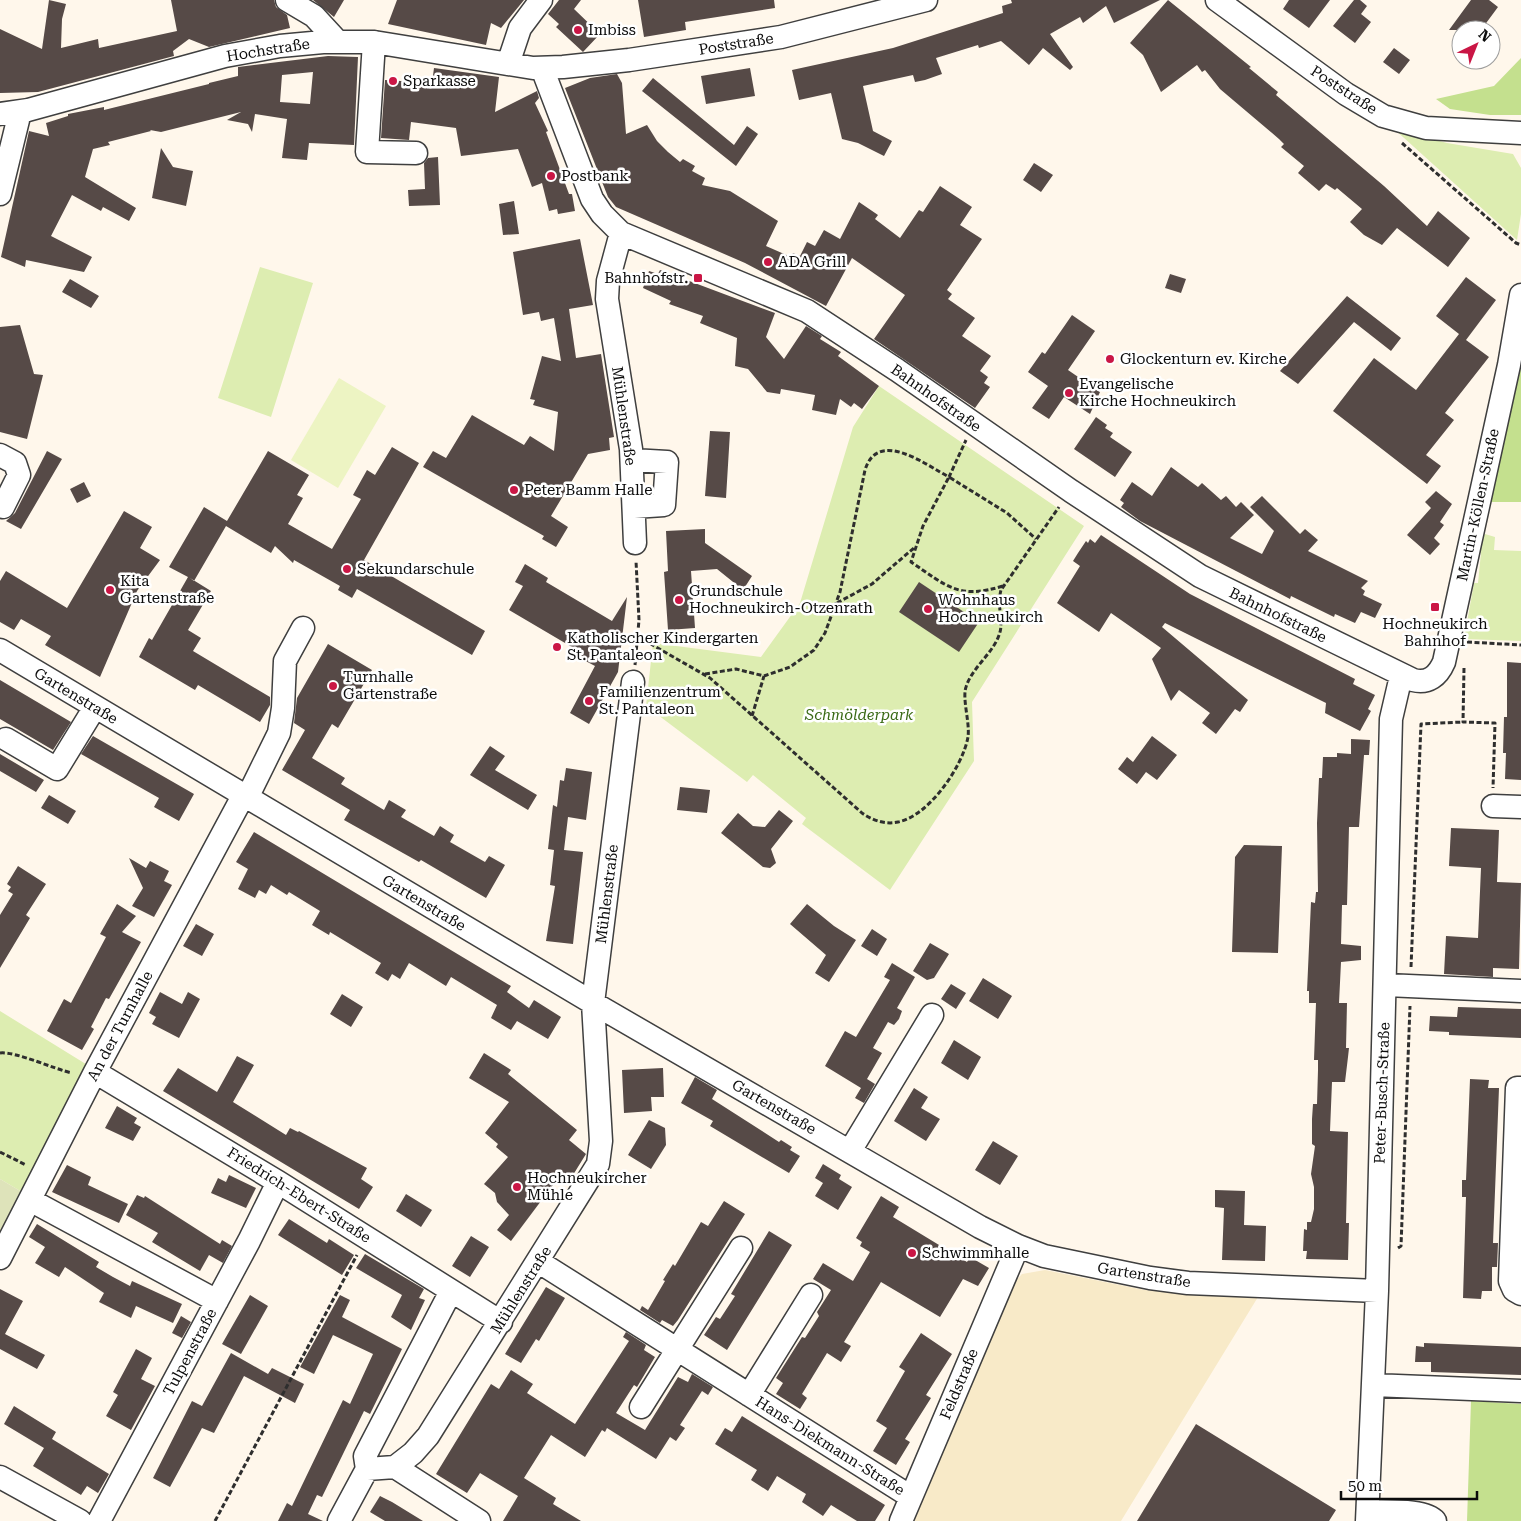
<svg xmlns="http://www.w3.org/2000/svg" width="1521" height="1521" font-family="'Roboto Serif',serif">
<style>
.farmland{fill:#f8eac8}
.green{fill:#ddedb1}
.forest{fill:#c4e08e}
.cemetery{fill:#dee3ba}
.pitch{fill:#edf4c3}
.building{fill:#564a47;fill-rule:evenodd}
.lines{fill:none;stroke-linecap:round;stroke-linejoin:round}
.minor-casing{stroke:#3f3f3f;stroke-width:25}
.path{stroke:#2e2e2e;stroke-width:3;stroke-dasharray:5 2.5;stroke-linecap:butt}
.minor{stroke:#fff;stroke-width:22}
.poi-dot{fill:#ca1645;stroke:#fff;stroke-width:2}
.labels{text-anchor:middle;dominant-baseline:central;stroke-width:5;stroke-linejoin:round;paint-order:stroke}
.poi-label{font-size:15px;fill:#0c0c0c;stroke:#fff;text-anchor:start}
.street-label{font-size:15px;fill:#0c0c0c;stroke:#fff}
.park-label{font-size:15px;font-style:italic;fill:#3a6a16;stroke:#fff}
</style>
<rect width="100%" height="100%" fill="#fff7eb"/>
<path class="farmland" d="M1045 1270 1145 1290 1258 1297 1121 1521H913L1011 1286 1022 1274Z"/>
<path class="green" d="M1393 128 1447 143 1513 154 1521 168V214L1517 240Z
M260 267 313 283 271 417 218 398Z
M879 386 1084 526 972 702 974 761 890 890 802 824 806 818 753 775 747 782 646 706 653 643 761 657 800 603 853 427Z
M1485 534 1495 537 1494 550 1521 551V641L1464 639 1474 583H1478L1481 553 1476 552 1479 538Z
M0 1011 89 1066 22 1192 0 1179Z"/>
<path class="forest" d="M1521 58V115H1490L1450 109 1436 99 1494 86Z
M1521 367V502H1488Z
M1471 1401 1521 1404V1521H1467Z"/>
<path class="cemetery" d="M0 1179 22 1192 0 1233Z"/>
<path class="pitch" d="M339 378 386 406 338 488 291 460Z"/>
<path class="building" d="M49 0 66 4 62 19 61 48 98 39 99 48 177 31 171 0H274L276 7 287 15 290 28 209 47 189 39 173 51 174 56 38 92 0 93V29L42 49Z
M313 0H344L334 17Z
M397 0H524L501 28 491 23 486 45 388 24Z
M559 0H581L574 9 600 34 583 52 556 27 559 24 548 14Z
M638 0H774L775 8 685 22 686 30 644 37Z
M1011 0H1160L1114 23 1106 6 1083 23 1080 17 1050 34 1073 67 1070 70 1043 48 1029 65 1001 41 979 48 978 45 936 58 942 74 925 80 915 82 913 75 863 86 873 131 892 141 884 156 858 143 842 139 831 93 799 100 792 70 893 48 1003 13 1002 6 1012 3Z
M1168 0 1251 67 1249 68 1278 92 1276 95 1384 186 1427 226 1438 211 1470 238 1448 267 1397 228 1382 245 1364 235 1350 222 1362 209 1337 188 1335 190 1326 184 1319 191 1298 173 1304 166 1281 147 1284 144 1279 139 1220 89 1205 70 1202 72 1197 65 1161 92 1143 55 1130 43Z
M1289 0H1330L1309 28 1283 9Z
M1354 0H1360L1367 6 1361 14 1371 22 1355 43 1333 26Z
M1471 0H1489L1498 7 1481 30H1449Z
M1394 48 1410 60 1399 74 1383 62Z
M328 56 358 57 354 145 309 143 307 160 282 158 287 119 255 114 252 132 248 124 227 120 241 112 161 132 150 130 151 131 108 142 110 145 93 149 85 177 136 208 129 221 103 207 101 211 72 195 51 236 92 257 84 272 26 260 25 267 1 257 29 131 49 136 46 123 68 116V114L104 107V110L209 84V83L238 76V67ZM313 72 310 104 280 102 282 75Z
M434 68 499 77 495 112 537 91 539 98 535 103 548 131 546 132 569 194H572L575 211 558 214 557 209 549 211 542 183 532 187 518 149 461 156 456 128 411 122 409 140 381 138 385 80 432 83Z
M750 68 755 96 706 104 701 76Z
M617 74 622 83 626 134 647 125 657 141 668 152 680 162 683 159 695 166 692 171 705 178 702 185 730 191 778 221 766 246 791 257 793 253 800 256 807 242 815 246 824 230 840 239 859 202 878 215 875 219 900 238 919 210 923 212 940 186 972 207 960 225 982 239 947 290 952 294 948 299 975 318 962 336 991 356 980 371 988 377 984 383 990 387 975 408 874 339 905 295 852 258 826 306 745 263 616 207 608 197 565 88 590 78Z
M653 78 734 145 747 126 758 134 736 166 642 91Z
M161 148 173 167 193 171 186 206 152 198Z
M438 157 440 205 409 206 408 190 425 189 424 163 428 158Z
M1034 163 1053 175 1041 192 1023 180Z
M514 201 519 234 503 235 499 204Z
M580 239 593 305 569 309 576 358 601 354 614 437 609 438 610 450 588 454 551 516 568 527 556 547 542 539 544 536 423 467 433 451 446 458 472 415 524 445 530 436 554 451 558 412 533 405 535 400 530 399 542 356 561 361 554 318 541 321 539 312 523 315 513 252Z
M660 270 775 313 766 337 784 359 806 326 822 336 820 339 841 352 838 356 879 386 862 409 854 403 851 407 840 399 836 415 812 410 815 395 781 389 780 394 767 392 748 369 735 366 737 338 700 323 703 316 669 304 671 301 643 288 649 271 658 274Z
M1170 274 1186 279 1181 293 1165 288Z
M1466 277 1496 300 1466 340 1489 357 1445 413 1454 420 1426 455 1441 466 1427 484 1333 411 1374 358 1416 390 1459 334 1436 316Z
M70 279 99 296 91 308 62 292Z
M1347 296 1401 338 1391 351 1354 322 1298 384 1280 371Z
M1072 315 1095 331 1068 370 1100 392 1090 414 1064 397 1049 419 1032 408 1048 386 1028 372 1042 352 1045 354Z
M20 325 34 374 43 375 27 439 0 432V327Z
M1096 417 1107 425 1105 428 1113 433 1110 437 1132 452 1115 477 1074 449Z
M710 431 730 432 726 498 705 496Z
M392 447 419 463 364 560 485 631 472 655 357 589 352 598 338 590 340 586 294 560 293 563 275 546 271 553 226 526 194 581 190 578 211 591 188 630 201 638 193 651 270 697V705L260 722 198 685 195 690 139 657 149 638 152 640 188 577 169 567 204 507 227 521 268 451 309 475 297 495 303 498 288 524 332 549 361 499 353 495 367 470 375 475Z
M47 451 62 459 21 529 6 521 15 513Z
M1171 467 1198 487 1202 483 1221 500 1226 496 1236 507 1241 502 1254 515 1230 538 1262 554 1274 531 1250 507 1262 496 1300 534 1305 529 1318 540 1308 551 1368 581 1361 588 1365 591 1363 595 1382 604 1375 618 1361 612 1355 623 1335 614 1334 617 1291 596 1290 599 1140 521 1121 507 1124 503 1120 500 1132 482 1152 496Z
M84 482 91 496 77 503 70 489Z
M1436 491 1452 504 1440 522 1444 525 1434 538 1440 544 1430 555 1407 535 1431 508 1425 502Z
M124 511 152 527 140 548 160 560 137 591 100 677 45 645 51 636 21 619 14 630 0 622V581L6 571 67 608Z
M705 529V543L752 576 743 590 717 569 691 571 695 628 668 630 664 572 668 571 666 531Z
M1101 535 1190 594 1355 679 1353 684 1375 695 1368 709 1371 711 1360 731 1325 713 1326 703 1165 623 1162 627 1248 700 1240 712 1235 709 1216 734 1202 723 1210 713 1179 690 1171 701 1152 659 1161 648 1111 613 1099 632 1057 603 1080 566 1073 561 1078 553 1086 541 1088 543 1090 539 1095 543Z
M525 564 548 578 546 582 612 621 627 597 618 672 589 724 570 713 595 666 580 658 582 653 509 610 523 586 515 582Z
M919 582 979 622 959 652 899 612Z
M328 644 372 670 338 728 332 724 312 758 345 778 341 784 384 810 389 800 406 810 401 817 434 836 440 826 454 835 450 842 485 862 489 856 505 865 486 898 421 860 419 862 344 820 350 810 282 770 305 730 294 723 297 698Z
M1507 662 1521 663V780L1505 779 1506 753H1503L1504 717H1507Z
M0 680 71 722 53 750 0 719Z
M93 736 194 794 179 821 154 807 159 798 81 754Z
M1152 736 1177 755 1157 780 1146 772 1137 784 1118 769 1127 757 1133 762Z
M1351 739 1370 740 1369 755H1364L1359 827H1349L1347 905H1342L1341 944 1361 946V960L1341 962 1339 1003H1347L1346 1048H1349L1348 1057 1345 1082H1332L1330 1131 1348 1132 1346 1223H1349L1348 1260 1306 1259 1307 1251H1303L1304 1229 1307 1230V1222H1311L1314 1209V1187L1311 1174 1315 1146 1312 1144V1119L1313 1104H1317L1318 1070V1060H1314L1316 1003H1309V991H1307L1311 902 1315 903 1316 892H1318L1317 823 1319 778H1322L1323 757H1337V753L1351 754Z
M490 746 505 756 495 770 537 795 528 810 470 775Z
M0 754 44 780 36 792 0 771Z
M566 768 592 772 586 820 568 817 564 850 583 852 573 944 546 941 555 886 550 885 554 850 548 849 553 805 557 807 560 780 564 781Z
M680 787 710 790 707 813 677 810Z
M49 795 76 811 68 824 41 808Z
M779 810 793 821 771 849 776 863 770 868 763 867 721 833 738 813 753 826 765 827Z
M1451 828 1499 830 1497 882 1521 883 1519 969 1493 968V977L1444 974 1446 936 1478 938 1481 868 1449 866Z
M254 832 511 986 507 992 529 1008 534 1000 561 1017 548 1039 517 1021 511 1030 491 1018 497 1005 451 977 446 986 409 963 400 979 392 974 388 981 375 973 381 963 330 932 329 935 312 925 320 911 289 892 287 895 271 885 266 894 259 890 255 898 238 889 248 869 236 862Z
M1244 845 1282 846 1278 953 1232 952 1235 857Z
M129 858 146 868 150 861 169 871 164 881 172 885 154 917 132 906 143 888Z
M18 866 46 884 26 915 30 918 0 968V915L13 894 8 891 11 887 7 884Z
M117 904 136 916 122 932 141 942 109 999 106 998 91 1027 94 1029 82 1050 47 1031 64 999 71 1003 106 937 100 934Z
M807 904 834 926 856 940 829 982 815 973 826 955 790 924Z
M196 924 214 934 202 956 183 946Z
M872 929 887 939 877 956 861 946Z
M930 943 949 954 934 978 927 980 913 971Z
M892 963 915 977 897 1008 902 1011 899 1019 894 1025 888 1022 873 1048 882 1053 867 1079 875 1084 864 1103 855 1098 861 1088 825 1066 845 1031 856 1037 890 980 884 977Z
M983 978 1012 996 998 1019 969 1001Z
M951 984 966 993 956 1009 941 999Z
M160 992 182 1004 188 992 200 999 179 1038 152 1024 156 1017 149 1013Z
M342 994 363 1007 351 1027 330 1014Z
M1458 1007 1521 1009V1038L1449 1035V1032L1429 1031 1430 1016 1457 1017Z
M954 1040 981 1057 968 1080 941 1063Z
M484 1053 511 1070 508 1074 577 1130 569 1140 586 1154 568 1183 559 1177 511 1241 497 1230 509 1215 497 1202 495 1193 484 1184 508 1157 496 1147 498 1144 485 1133 509 1102 469 1078Z
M237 1056 254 1065 233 1102 286 1135 290 1128 298 1132 299 1131 367 1168 361 1179 373 1187 359 1209 163 1091 178 1068 217 1092Z
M663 1068 664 1097H651L652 1111 624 1113 622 1070Z
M695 1077 717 1090 712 1099 779 1142 781 1140 792 1147 790 1150 800 1156 789 1173 710 1126 713 1121 681 1103Z
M1470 1079 1489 1080 1488 1088H1499L1493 1243H1498L1497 1267H1492V1291H1482L1481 1299 1463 1298 1466 1197H1462V1180H1466Z
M914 1088 928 1097 921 1108 940 1119 926 1141 894 1121Z
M117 1106 137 1118 134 1123 141 1127 133 1141 105 1128Z
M649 1120 665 1128 666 1145 651 1169 628 1155Z
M993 1141 1018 1156 1000 1185 975 1170Z
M823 1164 841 1175 839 1179 852 1187 838 1210 815 1196 823 1183 815 1178Z
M67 1165 91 1177 88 1185 128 1204 119 1223 52 1192Z
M229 1175 256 1188 246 1208 211 1193 218 1178 226 1182Z
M1215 1190 1245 1191 1244 1225 1266 1226 1265 1261 1222 1260 1224 1208 1215 1207Z
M406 1194 432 1210 421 1227 396 1211Z
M137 1195 144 1198 145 1196 220 1244 222 1240 232 1246 223 1263 209 1255 200 1271 152 1242 158 1233 126 1215Z
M881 1196 899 1207 893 1217 967 1262 970 1257 989 1268 978 1286 963 1279 940 1317 881 1282 844 1342 851 1346 841 1362 827 1353 802 1394 807 1398 800 1409 776 1394 783 1383 776 1378 802 1337 805 1338 819 1316 817 1312 831 1290 813 1279 823 1263 853 1281 870 1252 860 1246 862 1242 856 1238Z
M724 1201 745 1214 678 1320 673 1326 662 1320 660 1323 640 1310 642 1306 648 1310 665 1281 663 1280 673 1264 675 1266 701 1222 708 1226Z
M289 1219 327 1243 329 1239 354 1255 342 1275 278 1235Z
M37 1224 99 1262 96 1267 113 1277 130 1286 132 1281 182 1304 173 1323 136 1306 131 1318 99 1302 104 1293 65 1267 59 1277 35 1263 45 1247 29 1237Z
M769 1231 792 1245 727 1350 704 1335 716 1317 720 1319 735 1296 731 1294Z
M471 1236 489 1247 470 1277 452 1266Z
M365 1254 424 1289 419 1298 425 1300 411 1330 391 1317 402 1295 356 1268Z
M546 1287 565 1298 539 1341 536 1339 521 1363 505 1354Z
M0 1289 23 1301 5 1334 45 1355 37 1369 0 1349Z
M250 1295 268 1306 241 1354 222 1344Z
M340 1295 350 1300 342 1317 402 1349 370 1414 364 1411 322 1497 317 1495 308 1514 323 1521H278L287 1503 292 1506 343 1400 350 1404 373 1354 333 1335 314 1374 300 1367Z
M181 1316 191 1322 182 1338 172 1333Z
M626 1332 646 1345 644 1350 655 1357 637 1387 634 1385 616 1413 645 1430 678 1377 688 1382 692 1374 713 1387 708 1395 702 1391 680 1425 685 1428 676 1441 670 1437 656 1459 607 1428 605 1432 602 1430 585 1457 551 1435 524 1478 556 1498 553 1504 581 1521H503L518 1496 480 1473 467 1493 436 1474 491 1384 499 1389 511 1370 533 1384 527 1393 575 1424 629 1341 623 1337Z
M921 1333 952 1354 926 1395 931 1398 905 1439 910 1442 896 1465 873 1451 887 1428 876 1421 905 1371 899 1367Z
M1424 1343 1521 1347V1375L1431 1372V1362H1415L1416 1346 1424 1347Z
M136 1349 152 1358 141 1379 155 1386 131 1430 106 1416 118 1395 113 1392Z
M231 1353 268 1374 272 1368 304 1384 295 1403 244 1376 214 1433 202 1428 170 1487 153 1478 192 1401 202 1406Z
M14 1406 56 1432 52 1439 109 1474 98 1493 87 1486 81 1495 33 1466 44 1448 4 1424Z
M742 1416 885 1505 875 1521H857L831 1505 823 1516 802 1502 806 1494 777 1476 768 1491 751 1480 757 1470 715 1444 725 1428 732 1432Z
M1196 1424 1336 1510 1329 1521H1137Z
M380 1496 392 1502 423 1521H385L370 1512Z"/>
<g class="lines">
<defs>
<path id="minor" d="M287 0 314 16 337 41
M1217 0 1346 94 1383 116 1426 128 1521 133
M374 42 367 152 416 153
M508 64 520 28 541 0
M542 68 592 199 602 214 621 233 807 311 897 370 1071 491 1200 576 1413 680C1428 684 1438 676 1444 662L1509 365 1521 295
M0 114 28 110 225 56 280 46 323 42H374L533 68 563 67 629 60 781 37 926 0
M0 194 20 112
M621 233 608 281 607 299 631 449 635 543
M0 455 15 463 19 475 3 507
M632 460 667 462 664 505 634 507
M0 650 593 1003 980 1227 1018 1246 1044 1256 1150 1278 1188 1283 1377 1291
M6 739 57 769 95 707
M247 798 279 733 283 708 285 661 303 628
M1493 806 1521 807
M1386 985 1521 991
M95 1072 278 1182 501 1322
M1521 1088H1517L1510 1281 1514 1290 1521 1294
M850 1151 932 1015
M30 1200 217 1301
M0 1258 95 1072 243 796
M539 1262 911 1497
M1373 1385 1521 1391
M749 1395 811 1295
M641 1407 741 1248
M395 1467 479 1521
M367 1469 395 1467 413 1453 428 1436 598 1164 601 1141 593 1003 633 682
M0 1477 80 1521
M1368 1511C1385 1512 1425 1509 1435 1521
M99 1521 249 1241 278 1182
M339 1521 367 1469 365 1456 451 1291
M901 1521 1018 1246
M1367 1521 1377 1291 1391 719 1401 676"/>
</defs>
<use href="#minor" class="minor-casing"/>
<path class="path" d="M1402 143 1516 243 1521 245
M1003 586C958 600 947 586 911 562L923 526 949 477 1007 513 1036 539
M837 603 872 584 915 547
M637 636 710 678 862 813C872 820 885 825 898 822 929 816 963 766 968 737 970 722 962 699 966 687 972 667 995 652 1000 632 1003 623 997 604 1001 590L1059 507
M1467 642 1521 645
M635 665 639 620 636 561
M1464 668 1463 722 1495 723 1493 788
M705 674 736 669 764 676 790 667 814 650 825 633 840 592 865 470C878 428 926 465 949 477L966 440
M752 716 764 676
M1411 967 1421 724 1463 722
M0 1053C15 1051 54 1069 72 1073
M0 1152 26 1165
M1398 1248 1401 1246 1410 1006
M215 1521 357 1255"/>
<use href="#minor" class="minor"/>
</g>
<g class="poi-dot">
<circle cx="578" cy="30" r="5"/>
<circle cx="393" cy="81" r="5"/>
<circle cx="551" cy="176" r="5"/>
<circle cx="768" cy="262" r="5"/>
<rect x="693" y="273" width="10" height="10" rx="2.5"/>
<circle cx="1110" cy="359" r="5"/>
<circle cx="1069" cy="393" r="5"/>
<circle cx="514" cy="490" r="5"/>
<circle cx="347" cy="569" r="5"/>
<circle cx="110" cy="590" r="5"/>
<circle cx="679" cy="600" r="5"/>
<rect x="1430" y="602" width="10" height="10" rx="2.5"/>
<circle cx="928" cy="609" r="5"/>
<circle cx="557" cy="647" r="5"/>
<circle cx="333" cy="686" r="5"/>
<circle cx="589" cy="701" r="5"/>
<circle cx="517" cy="1187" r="5"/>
<circle cx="912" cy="1253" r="5"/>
</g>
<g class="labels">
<g class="poi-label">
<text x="588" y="30">Imbiss</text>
<text x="403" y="81">Sparkasse</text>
<text x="561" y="176">Postbank</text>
<text x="778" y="262">ADA Grill</text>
<text x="688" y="278" text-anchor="end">Bahnhofstr.</text>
<text x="1120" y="359">Glockenturn ev. Kirche</text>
<text x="1079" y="384">Evangelische<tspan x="1079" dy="17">Kirche Hochneukirch</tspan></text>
<text x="524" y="490">Peter Bamm Halle</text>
<text x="357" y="569">Sekundarschule</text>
<text x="120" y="581">Kita<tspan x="120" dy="17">Gartenstraße</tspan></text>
<text x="689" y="591">Grundschule<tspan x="689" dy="17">Hochneukirch-Otzenrath</tspan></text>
<text x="938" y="600">Wohnhaus<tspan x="938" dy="17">Hochneukirch</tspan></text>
<text x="1435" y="624" text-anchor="middle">Hochneukirch<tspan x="1435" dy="17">Bahnhof</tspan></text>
<text x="567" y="638">Katholischer Kindergarten<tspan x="567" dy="17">St. Pantaleon</tspan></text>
<text x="343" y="677">Turnhalle<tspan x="343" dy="17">Gartenstraße</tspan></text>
<text x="599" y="692">Familienzentrum<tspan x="599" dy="17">St. Pantaleon</tspan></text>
<text x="527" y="1178">Hochneukircher<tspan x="527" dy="17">Mühle</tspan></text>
<text x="922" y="1253">Schwimmhalle</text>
</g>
<g class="street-label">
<text transform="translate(736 44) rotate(-9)">Poststraße</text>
<text transform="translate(268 50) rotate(-9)">Hochstraße</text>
<text transform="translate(1344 90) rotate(33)">Poststraße</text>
<text transform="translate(936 398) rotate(35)">Bahnhofstraße</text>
<text transform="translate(624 416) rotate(82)">Mühlenstraße</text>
<text transform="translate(1478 505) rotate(-78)">Martin-Köllen-Straße</text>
<text transform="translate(1278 615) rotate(26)">Bahnhofstraße</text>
<text transform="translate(76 696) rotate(31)">Gartenstraße</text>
<text transform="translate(607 894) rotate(-83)">Mühlenstraße</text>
<text transform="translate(424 903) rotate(31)">Gartenstraße</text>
<text transform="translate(120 1026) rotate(-62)">An der Turnhalle</text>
<text transform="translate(1382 1093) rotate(-88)">Peter-Busch-Straße</text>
<text transform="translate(774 1107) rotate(30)">Gartenstraße</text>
<text transform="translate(299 1195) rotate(32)">Friedrich-Ebert-Straße</text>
<text transform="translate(1144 1275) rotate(9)">Gartenstraße</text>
<text transform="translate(521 1290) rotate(-58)">Mühlenstraße</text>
<text transform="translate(190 1352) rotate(-62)">Tulpenstraße</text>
<text transform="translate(959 1384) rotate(-67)">Feldstraße</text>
<text transform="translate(830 1446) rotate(32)">Hans-Diekmann-Straße</text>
</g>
<g class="park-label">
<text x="859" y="715">Schmölderpark</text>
</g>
</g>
<g transform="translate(1476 45) rotate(43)"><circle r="24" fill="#ffffff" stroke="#9e9e9e"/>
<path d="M0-4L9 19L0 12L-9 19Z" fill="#ca1645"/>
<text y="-8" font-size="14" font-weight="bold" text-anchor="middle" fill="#0c0c0c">N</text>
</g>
<path d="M1341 1491v8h136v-8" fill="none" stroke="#0c0c0c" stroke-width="2.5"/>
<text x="1348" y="1491" font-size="15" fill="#0c0c0c" stroke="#ffffff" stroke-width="4" paint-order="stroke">50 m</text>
</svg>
